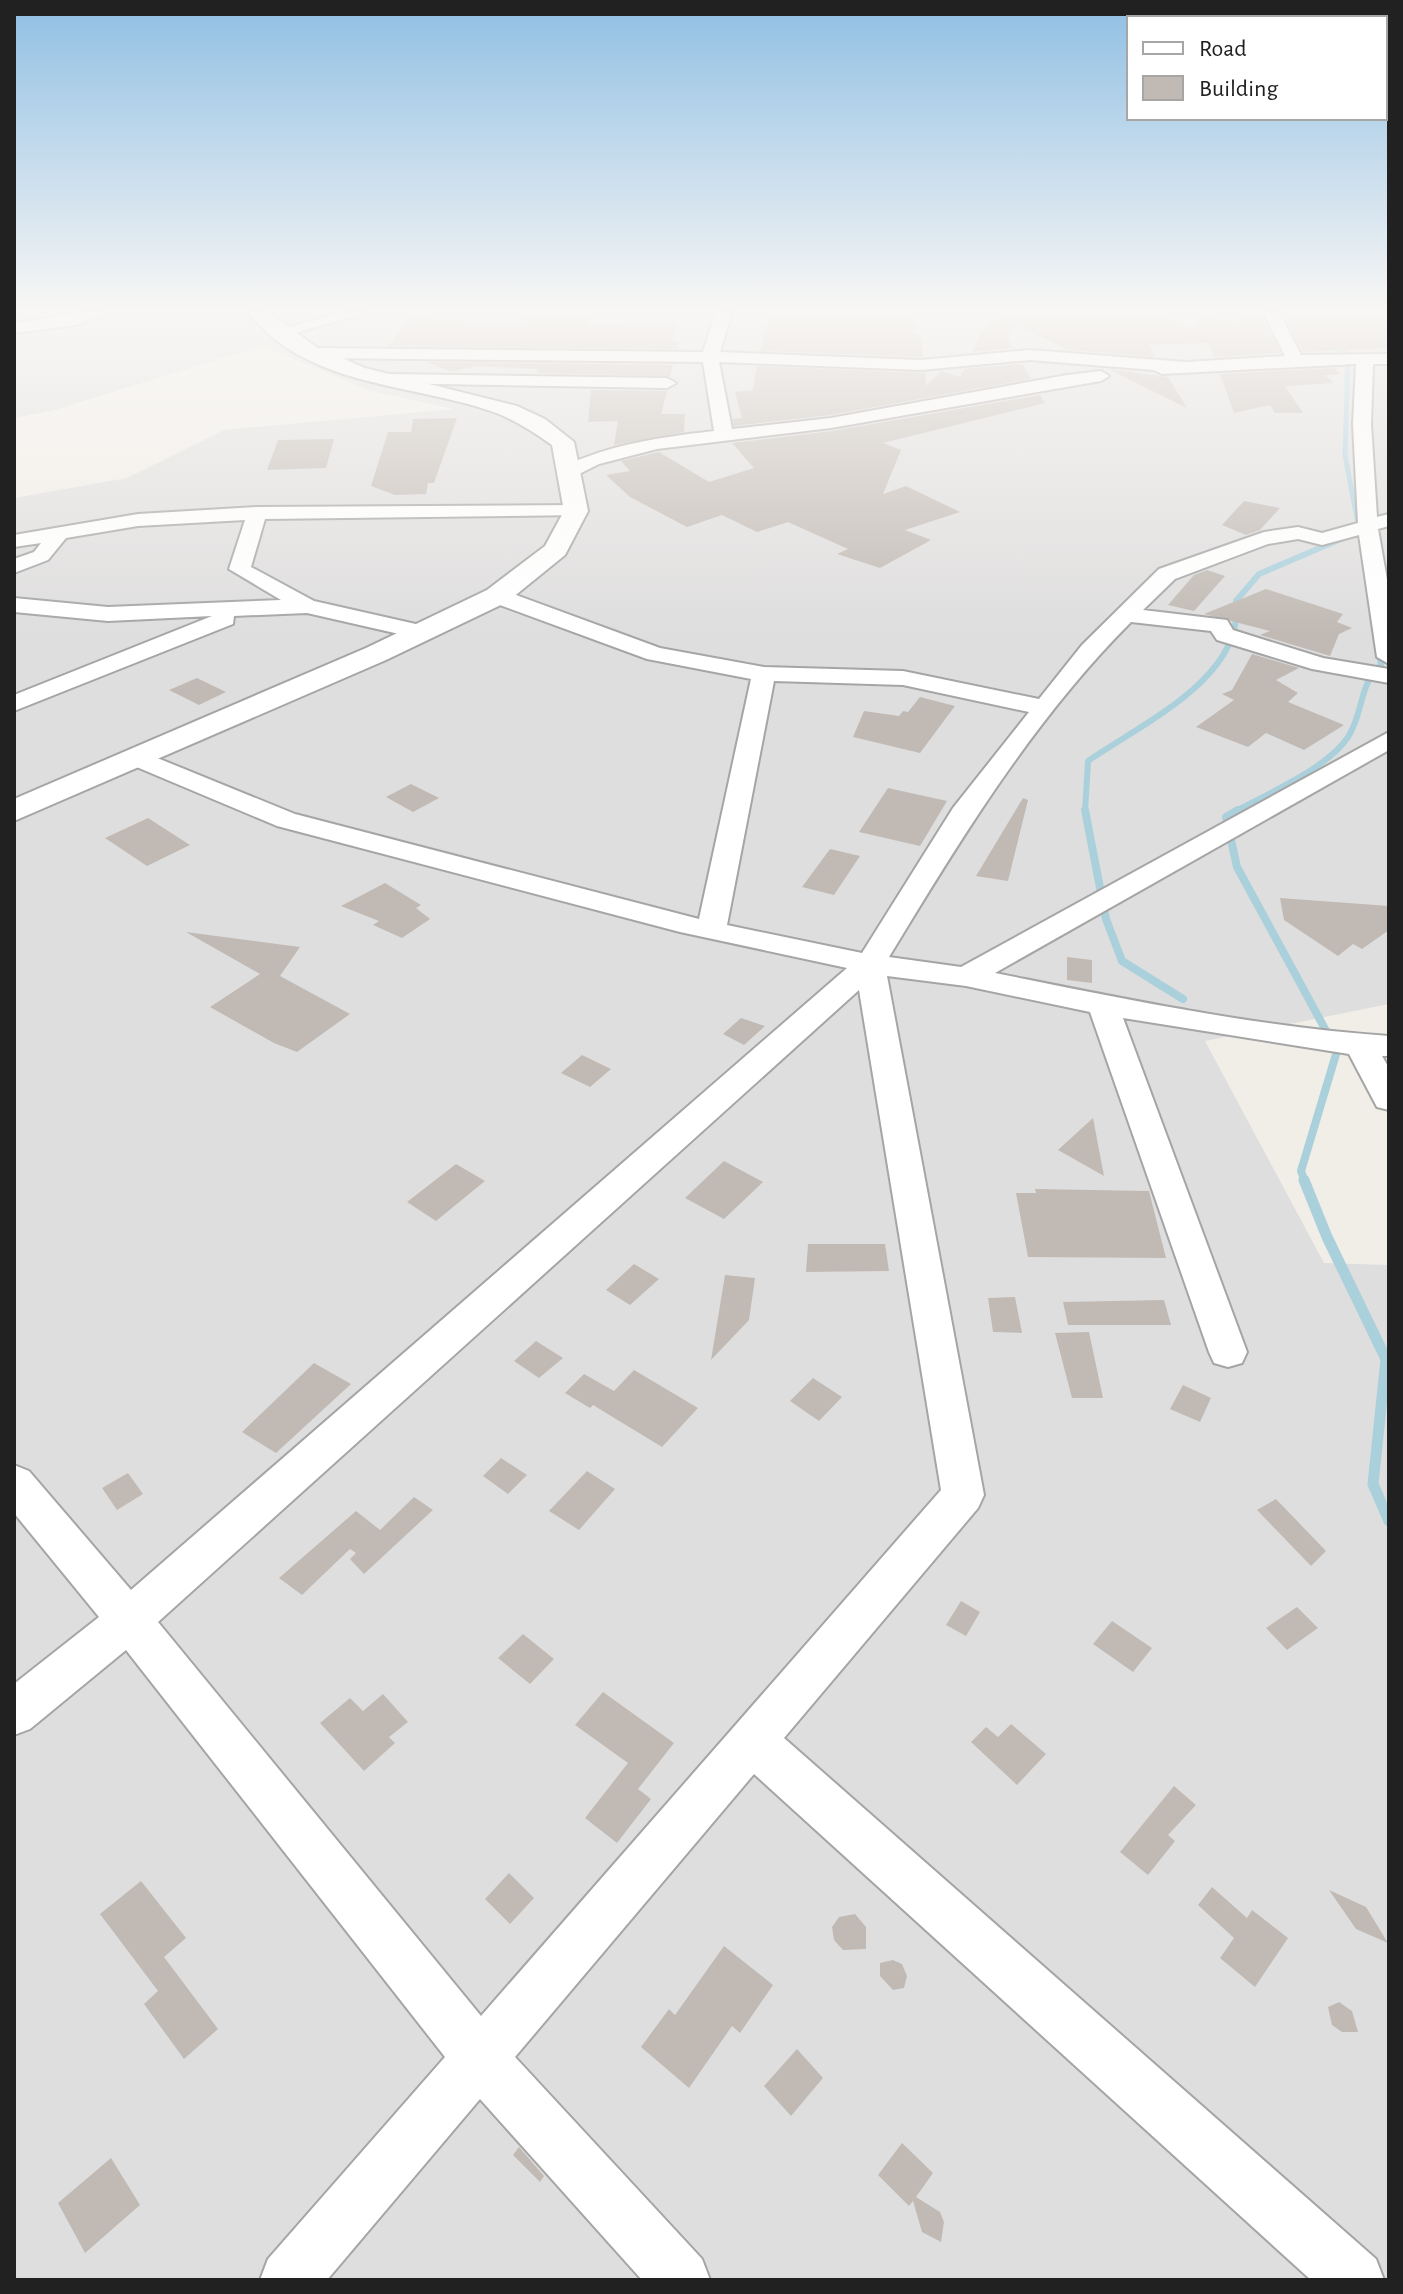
<svg xmlns="http://www.w3.org/2000/svg" width="1403" height="2294" font-family="'Alegreya Sans',sans-serif">
<style>
.residential{fill:#dfdede}
.lines{fill:none;stroke-linecap:round;stroke-linejoin:round}
.stream-far3{stroke:#aad0dc;stroke-width:5}
.stream-far2{stroke:#aad0dc;stroke-width:6}
.stream-far1{stroke:#aad0dc;stroke-width:8}
.stream{stroke:#aad0dc;stroke-width:11}
.building{fill:#c1bab4}
.minor-casing{stroke:#a5a5a5;stroke-width:4}
.tertiary-casing{stroke:#a5a5a5;stroke-width:4}
.minor{fill:#fff;fill-rule:evenodd}
.tertiary{fill:#fff;fill-rule:evenodd}
</style>
<rect width="100%" height="100%" fill="#f1eee8"/>
<path class="residential" d="M14 312H1389V1004L1205 1041 1324 1263 1389 1265V2280H14V498L127 478 224 430 454 409 371 391 262 346 51 411 14 418Z"/>
<g class="lines">
<path class="stream-far3" d="M1331 345 1348 355 1345 455 1359 529"/>
<path class="stream-far2" d="M1359 527 1360 534
M1085 812 1088 761C1141 724 1246 677 1236 601L1259 574 1355 533
M1234 812C1267 794 1328 768 1348 737 1364 713 1358 685 1381 665L1378 648"/>
<path class="stream-far1" d="M1085 810 1106 919 1122 961 1183 999
M1238 810 1226 817 1237 867 1337 1051 1301 1171 1305 1182"/>
<path class="stream" d="M1304 1180 1327 1237 1386 1359 1373 1484 1389 1521"/>
</g>
<path class="building" d="M770 312 903 315 916 324 914 333 920 334 923 357 760 351Z
M989 312H1158L1191 330 1206 317 1241 323 1242 312H1260L1280 353 1214 357 1208 343 1149 345 1156 357 1068 350 1017 325 1008 339 1014 348 972 352 983 330 997 316Z
M1282 312H1389V348L1303 352Z
M525 316 590 318 587 324 676 325 672 342H679L677 349 388 346 411 318 465 320 463 325 521 326Z
M428 362 673 365 670 376 537 373 538 369 476 366 451 372Z
M1022 364 1031 379 831 415 734 426 733 419 742 418 735 392 753 390 757 366 925 373 926 386 941 371 960 377 964 369Z
M1334 368 1340 374 1325 375 1334 383 1285 386 1303 413H1275L1270 405 1234 413 1220 374Z
M1108 369 1168 377 1187 408Z
M591 390 667 391 661 414H685L684 432 614 445 618 421 588 422Z
M1040 395 1045 403 883 443 901 450 883 494 906 486 960 512 905 530 931 540 880 568 837 554 848 549 788 522 757 532 722 515 687 527 630 497 606 475 630 471 621 461 659 452 709 482 754 468 732 443 832 431Z
M457 418 434 483H428L426 494 395 495 371 486 388 432H411L413 419Z
M334 439 326 468 267 470 278 440Z
M1244 501 1280 508 1260 530 1246 535 1222 525Z
M1207 570 1225 576 1194 611 1168 605 1194 575Z
M1266 589 1343 614 1337 622 1352 628 1339 634 1330 656 1260 635 1270 631 1204 614Z
M1252 654 1299 668 1276 680 1298 693 1288 702 1344 725 1304 750 1266 733 1248 747 1196 727 1234 700 1222 694 1232 690Z
M197 678 226 692 199 705 169 690Z
M920 697 955 706 920 753 853 737 864 711 899 716 903 711 908 712Z
M411 784 439 798 413 812 386 797Z
M888 788 947 801 920 846 859 832Z
M1023 798 1028 800 1008 881 976 876Z
M148 818 190 845 147 866 105 838Z
M830 849 860 856 834 895 802 887Z
M385 883 421 905 416 908 430 919 402 938 373 925 379 921 341 906Z
M1280 898 1389 906V930L1362 949 1353 944 1338 956 1284 920Z
M186 932 300 947 280 976 350 1014 297 1052 274 1043 210 1007 260 974Z
M1067 957 1092 960V983L1067 980Z
M741 1018 765 1026 744 1045 723 1034Z
M582 1055 611 1069 590 1087 561 1073Z
M1093 1118 1104 1176 1058 1150Z
M724 1161 763 1182 724 1219 685 1198Z
M456 1164 485 1181 436 1221 407 1202Z
M1035 1189 1149 1191 1166 1258 1028 1257 1016 1193H1036Z
M808 1244H885L889 1271 806 1272Z
M634 1264 659 1279 630 1305 606 1290Z
M725 1275 755 1278 749 1320 711 1360Z
M1015 1297 1022 1333 993 1332 988 1298Z
M1164 1300 1171 1325H1068L1063 1302Z
M1089 1332 1103 1398H1072L1055 1333Z
M536 1341 563 1358 539 1378 514 1361Z
M314 1363 351 1384 276 1453 242 1432Z
M634 1370 698 1408 662 1447 593 1405 590 1408 565 1393 584 1374 614 1391Z
M813 1378 842 1397 819 1421 790 1401Z
M1183 1385 1211 1398 1200 1422 1170 1409Z
M501 1458 527 1475 508 1494 483 1476Z
M587 1471 615 1489 579 1530 549 1511Z
M128 1473 143 1494 117 1510 102 1488Z
M414 1497 433 1510 364 1574 350 1559 356 1553 350 1549 302 1595 279 1578 356 1511 380 1530Z
M1276 1499 1326 1551 1311 1566 1257 1510Z
M961 1601 980 1612 966 1636 946 1625Z
M1297 1607 1318 1628 1287 1650 1266 1628Z
M1112 1621 1152 1648 1133 1672 1093 1644Z
M523 1634 554 1659 530 1684 498 1658Z
M603 1692 674 1743 638 1789 651 1799 617 1843 585 1818 628 1763 575 1725Z
M383 1694 408 1722 389 1737 395 1743 364 1771 320 1723 350 1698 363 1711Z
M1011 1724 1046 1754 1017 1785 971 1742 986 1727 998 1737Z
M1174 1786 1196 1805 1168 1835 1175 1841 1148 1875 1120 1852Z
M509 1873 534 1898 510 1924 485 1899Z
M141 1881 186 1938 164 1957 218 2029 184 2059 144 2004 158 1991 100 1914Z
M1212 1887 1247 1918 1252 1910 1288 1938 1255 1987 1220 1958 1234 1938 1198 1905Z
M1329 1890 1366 1907 1388 1943 1356 1929Z
M855 1914 866 1927V1949L843 1950 834 1940 832 1927 839 1917Z
M724 1946 773 1985 740 2033 732 2026 689 2088 641 2047 669 2009 675 2015Z
M893 1960 902 1964 907 1976 904 1988 893 1990 880 1976V1963Z
M1339 2002 1352 2011 1358 2032H1342L1332 2025 1328 2007Z
M797 2049 823 2078 791 2116 764 2086Z
M902 2143 933 2173 916 2197 940 2212 944 2222 941 2242 922 2232 913 2201 909 2206 878 2175Z
M519 2147 544 2176 540 2182 513 2155Z
M111 2158 140 2205 85 2253 58 2203Z"/>
<g class="lines">
<defs>
<path id="minor" d="M84 312H107L77 325 14 333V323Z
M342 312H369L280 337 272 332Z
M716 312H732L720 352 921 360 1030 350 1186 362 1285 356 1263 312H1279L1301 355 1389 354V364H1373L1371 424 1377 517 1389 514V526L1378 529 1389 591V664L1377 657 1359 535 1322 545 1298 539 1268 544 1175 579 1143 610 1227 620 1233 630 1323 658 1389 669V683L1312 669 1217 640 1211 631 1131 622C1033 720 960 840 889 957L961 967 1389 732V750L995 973C1125 999 1257 1027 1389 1036V1056H1382L1389 1068V1110L1377 1107 1349 1054 1123 1018 1247 1352 1242 1363 1228 1367 1214 1363 1209 1352 1090 1012 966 986 887 976 984 1495 978 1508 784 1738 1376 2259 1384 2280H1311L754 1774 515 2057 702 2259 710 2280H642L480 2099 327 2280H260L268 2259 445 2057 126 1650 30 1729 14 1735V1684L99 1617 14 1513V1465L29 1471 131 1590 847 968 680 932 277 826 127 763 123 758 127 753H145L295 814 699 919 751 679 647 659 489 601 486 596 489 591H505L660 648 764 667 903 671 1039 699 1082 645 1159 569 1264 532 1298 527 1322 533 1358 523 1353 424 1356 364 1162 374 1154 370 1030 360 921 370 719 362 732 429 831 418 1067 375 1101 371 1109 376 1101 381 831 428 657 449 599 464 577 475H563V467C610 444 662 437 714 431L703 362 314 358 306 353 314 348 703 352ZM774 681 903 685 1029 712 953 808 862 953 727 925ZM859 990 941 1490 481 2016 158 1622Z
M388 374 667 378 676 383 667 388 382 383V375Z
M576 505 586 511 583 515 265 519 251 567 314 601 429 627 432 632 429 637 421 639 307 613 234 616 233 624 14 711V695L212 616 108 621 14 612V598L108 607 281 600 229 569 245 520 138 526 66 538 48 560 14 573V559L34 552 41 543 14 547V535L138 514 257 507Z"/>
<path id="tertiary" d="M248 312H269L316 347 365 368 517 406 545 419 574 442 588 511 565 555 507 602 386 660 14 821V799L366 648 487 590 545 546 564 511 552 445C535 433 518 422 499 414 417 383 307 389 248 312Z"/>
</defs>
<use href="#minor" class="minor-casing"/>
<use href="#tertiary" class="tertiary-casing"/>
<use href="#minor" class="minor"/>
<use href="#tertiary" class="tertiary"/>
</g>
<linearGradient id="sky" x2="0" y2="1"><stop stop-color="#8fbfe3"/><stop offset="0.49" stop-color="#f9f7f5"/><stop offset="1" stop-color="#f9f7f5" stop-opacity="0"/></linearGradient>
<rect width="1403" height="633" fill="url(#sky)"/>
<rect width="1403" height="2294" fill="none" stroke="#212121" stroke-width="32"/>
<rect x="1127" y="16" width="260" height="104" fill="#ffffff" stroke="#a6a6a6" stroke-width="2"/>
<rect x="1143" y="42" width="40" height="12" fill="#ffffff" stroke="#a6a6a6" stroke-width="2"/>
<text x="1199" y="56" font-size="24" fill="#212121">Road</text>
<rect x="1143" y="76" width="40" height="24" fill="#c1bab4" stroke="#a6a6a6" stroke-width="2"/>
<text x="1199" y="96" font-size="24" fill="#212121">Building</text>
</svg>
